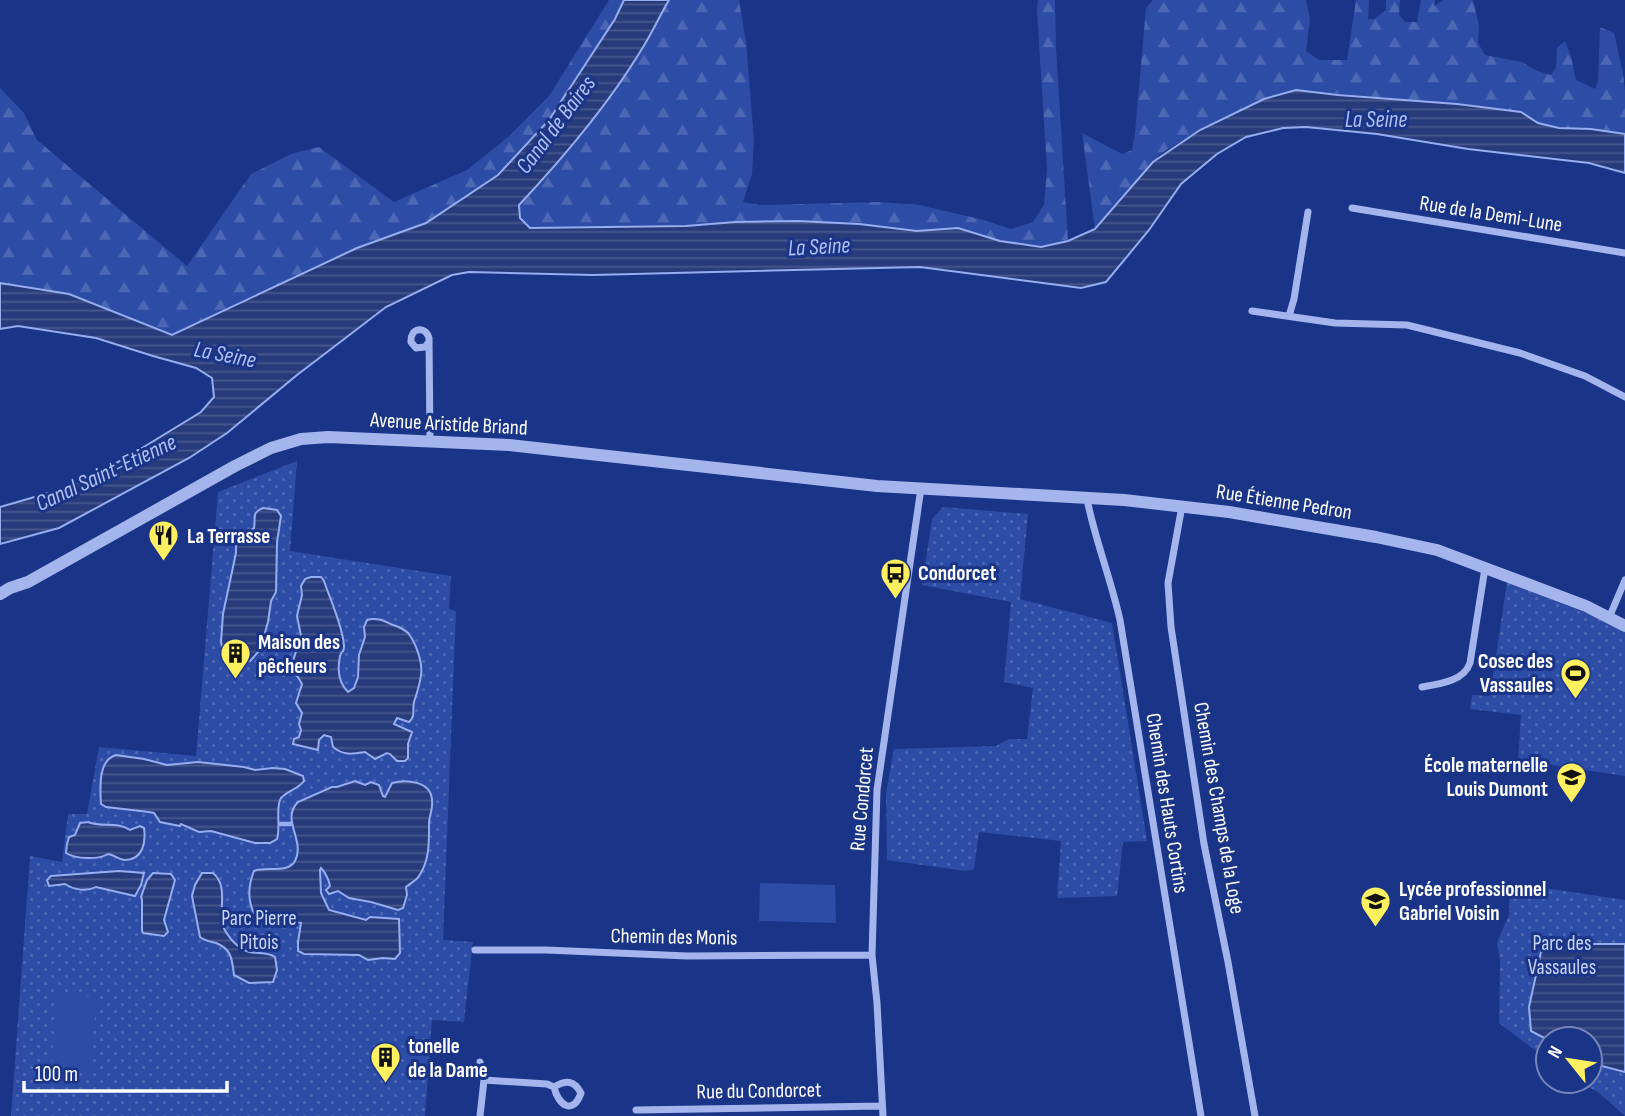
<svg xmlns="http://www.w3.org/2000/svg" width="1625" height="1116" font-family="'Sofia Sans Condensed',sans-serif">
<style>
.forest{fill:url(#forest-firs)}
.park{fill:url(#park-dots)}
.pitch{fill:#2d4ca6}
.water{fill:url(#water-rules);stroke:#96adef;stroke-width:2}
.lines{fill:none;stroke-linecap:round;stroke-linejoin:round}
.stream{stroke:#96adef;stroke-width:4.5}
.minor{stroke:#a3b5ec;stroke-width:7}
.tertiary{stroke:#a3b5ec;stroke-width:12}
.labels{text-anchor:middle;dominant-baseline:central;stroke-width:6;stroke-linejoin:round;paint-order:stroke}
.street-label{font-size:21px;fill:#fff;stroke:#1a3488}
.poi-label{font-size:21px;font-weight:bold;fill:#fff;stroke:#1a3488;text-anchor:start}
.park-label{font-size:21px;fill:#c8d5f9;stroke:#1a3488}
.water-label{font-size:23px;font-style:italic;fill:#afc0f4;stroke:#1a3488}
</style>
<defs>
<pattern id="forest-firs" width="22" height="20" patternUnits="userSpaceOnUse" patternTransform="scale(1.75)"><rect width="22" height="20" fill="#2d4ca6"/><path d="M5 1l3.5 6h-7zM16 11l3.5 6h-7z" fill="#4c67b3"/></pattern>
<pattern id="park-dots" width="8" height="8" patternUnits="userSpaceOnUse" patternTransform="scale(1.75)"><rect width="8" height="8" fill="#2d4ca6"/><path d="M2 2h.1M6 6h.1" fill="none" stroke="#4c67b3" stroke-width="1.8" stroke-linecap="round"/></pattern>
<pattern id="water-rules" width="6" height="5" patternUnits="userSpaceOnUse" patternTransform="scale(1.75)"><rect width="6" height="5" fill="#273b7a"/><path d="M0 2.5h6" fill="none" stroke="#47588e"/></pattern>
</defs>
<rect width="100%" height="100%" fill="#1a3488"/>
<path class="forest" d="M609 0H624L615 19 549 120 499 175 426 223 357 248 172 335 69 294 0 283V88L24 113 37 140 187 266 251 174 291 154 319 147 394 202 467 170 508 137 549 96Z
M669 0H739L746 42 754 140 752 174 743 202 760 205 880 202 919 205 984 220 1011 229 1033 222 1044 205 1047 169 1037 12 1038 0H1055L1056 48 1068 241 1041 247 1000 241 958 228 917 231 859 224 798 221 735 222 686 226 530 228 520 218 519 205C563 158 606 108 640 52 651 35 659 17 669 0Z
M1153 0H1306L1310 19 1306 51 1319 60H1347L1356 0H1369L1368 19H1374L1386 10V0H1400L1399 15 1405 22H1417L1421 0H1435L1434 6 1443 0H1473L1479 26 1478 43 1485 55 1522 62 1537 71 1551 75 1556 67 1557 48 1565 41 1571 56 1576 80 1595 89 1598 81 1600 27 1614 33 1623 73 1625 91V134L1591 129 1559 128 1538 123 1521 112 1457 104 1296 90 1200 130 1160 154 1095 229 1082 133 1122 154 1132 150 1135 133 1146 8Z"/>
<path class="park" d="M297 461 290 551 451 576 449 609 456 611 443 940 473 942 464 1022 432 1020 425 1116H11L30 856 62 862 68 814H87L99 747 196 756 218 492Z
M943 507 1028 514 1020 599 1112 623 1147 841 1123 842 1117 896 1057 898 1061 841 979 832 974 869 966 871 887 860 886 794 894 749 996 746 1009 739H1027L1033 688 1004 682 1011 602 922 585 932 519Z
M1507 582 1625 628V776L1518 760 1521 715 1470 709 1472 695 1490 696Z
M1510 883 1625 900V1116L1598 1092 1577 1081H1590V1039H1548V1060L1499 1023 1500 961 1497 942 1509 915Z"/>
<path class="pitch" d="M760 883 835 885 836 923 759 921Z
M58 994 97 998 89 1073 51 1070Z"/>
<path class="water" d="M624 0H669C659 17 651 35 640 52 606 108 563 158 519 205L520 218 530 228 686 226 735 222 798 221 859 224 917 231 958 228 1000 241 1041 247 1068 241 1095 229 1153 162 1200 130 1264 99 1296 90 1338 95 1457 104 1521 112 1538 123 1559 128 1591 129 1625 134V173L1589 163 1468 149 1377 134 1306 127 1283 128 1246 137 1217 154 1181 184 1149 230 1106 282 1081 288 920 267 593 275 469 272 452 275 386 307 297 375 227 433 189 458 59 528 0 544V507L69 487 124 459 201 412 214 397 212 378 196 368 153 356 96 338 18 326 0 329V283L69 294 172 335 357 248 426 223 498 175 549 120 615 19Z
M263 508 277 510 281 516 277 542 276 592 271 601 268 622 260 650 250 661C240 663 230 658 223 652L221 642 223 614 236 553V540L238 534 242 532 250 531 254 528C256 517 251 513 263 508Z
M311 577H321L324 581C330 599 343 627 344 646 344 654 342 649 340 656 337 670 338 682 348 692L354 688 358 677 359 655 365 637 364 627 367 620C377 617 384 621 393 625 399 627 404 629 408 633 416 643 423 663 421 675 420 684 417 693 414 702 412 710 416 716 409 722L397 718 394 724 412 732 408 744V758L405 761H397L390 754 387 753 375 759 365 752C353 754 344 756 333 747L331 737 324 735 319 740 318 750 293 744 294 739 299 737 301 730 299 724 302 713 296 703 302 684 298 677 291 670V667L301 636 297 616 302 595 301 586 305 579Z
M116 755 144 759 167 765 198 762 244 767 255 770 273 768 285 769 303 776 304 781C298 789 287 791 281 798 275 807 281 826 277 839L270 843H255L211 831 199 832 181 824 180 826 160 822 154 813 149 812 106 807 101 804C100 788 98 760 116 755Z
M355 781 365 785 371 782 379 785 383 796 385 797 392 783C406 779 431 781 432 800 433 807 430 815 429 822 429 841 430 860 419 876 416 881 410 883 406 887L407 895 403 908 398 910 371 902 349 898 338 891 329 894 326 890 330 886C329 880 325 872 321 868L320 870 321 893 329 910 366 920 370 917 399 919 400 953 395 959 383 958 368 960 359 955 304 954 298 951V942L301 923 254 913C247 899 248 886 254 871 266 866 288 874 295 861 306 840 280 820 298 802L332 787H337Z
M88 822C102 828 116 821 130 830L140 826 144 828C146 842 143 860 125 860 119 860 115 855 108 854 98 860 76 859 66 853L67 844 69 837 75 835 80 823Z
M119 871 144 873 141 885 135 896 96 887C87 892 74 890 65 884L49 886 47 880 51 876Z
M153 873 171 874 175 880 164 920 168 932 164 936 143 933 142 931V900L141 897 147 880Z
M202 873H213C232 889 213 917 228 935 231 940 238 947 244 950 254 955 266 951 275 957L277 970 273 982 249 983 234 975C232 960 232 949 216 943 209 941 205 941 200 937L192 896 195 885Z
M1563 944H1625V1072L1590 1063V1039L1548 1040 1531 1031 1529 1007 1541 952Z"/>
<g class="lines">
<path class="stream" d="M280 824H291"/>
<path class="minor" d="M1352 208 1625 253
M1252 311 1335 323 1407 325 1520 353 1585 376 1625 397
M1289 316 1294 299 1308 212
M429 342 425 347 416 348 411 342C410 328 425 325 429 338L430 441
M1087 499C1095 540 1111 579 1120 620L1201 1116
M1182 506 1168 583 1171 627 1204 844 1228 962 1255 1116
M1609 618 1625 580
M1422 687C1440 684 1464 681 1470 663L1485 568
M475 950H546L687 956 872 955
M480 1062 484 1080
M636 1110 882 1106
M480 1116 484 1080 547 1084 554 1087C558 1105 573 1116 581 1093 574 1080 566 1080 554 1087
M883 1116 877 1003 872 955 877 790 921 488"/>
<path class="tertiary" d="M0 594 10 588 28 582 235 466 271 448 301 439 328 437 509 445 877 486 1124 500 1229 512 1376 537 1437 550 1586 606 1625 626"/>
</g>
<defs>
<symbol id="restaurant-pin" viewBox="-11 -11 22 30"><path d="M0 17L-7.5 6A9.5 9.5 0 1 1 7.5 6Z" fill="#fef05f" stroke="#1a3488"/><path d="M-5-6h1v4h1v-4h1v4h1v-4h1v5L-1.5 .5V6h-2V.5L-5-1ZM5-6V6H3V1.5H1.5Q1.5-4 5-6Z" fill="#111"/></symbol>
<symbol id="bus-pin" viewBox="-11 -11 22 30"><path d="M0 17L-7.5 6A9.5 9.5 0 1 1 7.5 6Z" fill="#fef05f" stroke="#1a3488"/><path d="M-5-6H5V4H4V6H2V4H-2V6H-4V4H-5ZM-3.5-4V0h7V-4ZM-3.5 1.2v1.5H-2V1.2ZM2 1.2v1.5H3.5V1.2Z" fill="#111"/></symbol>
<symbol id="building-pin" viewBox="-11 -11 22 30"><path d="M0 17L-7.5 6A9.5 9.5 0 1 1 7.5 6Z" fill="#fef05f" stroke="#1a3488"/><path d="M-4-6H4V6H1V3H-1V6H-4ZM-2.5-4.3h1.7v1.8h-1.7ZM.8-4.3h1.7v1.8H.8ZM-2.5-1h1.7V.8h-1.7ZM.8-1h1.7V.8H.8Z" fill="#111"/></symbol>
<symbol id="stadium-pin" viewBox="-11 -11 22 30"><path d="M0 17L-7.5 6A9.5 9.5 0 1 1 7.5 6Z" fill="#fef05f" stroke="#1a3488"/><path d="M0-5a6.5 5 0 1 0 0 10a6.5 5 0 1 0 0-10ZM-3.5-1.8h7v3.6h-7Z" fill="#111"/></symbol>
<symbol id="school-pin" viewBox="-11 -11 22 30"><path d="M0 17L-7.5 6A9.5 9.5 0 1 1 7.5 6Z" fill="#fef05f" stroke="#1a3488"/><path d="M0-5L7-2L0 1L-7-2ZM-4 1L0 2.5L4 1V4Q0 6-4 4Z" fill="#111"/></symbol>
</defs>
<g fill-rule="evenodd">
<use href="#restaurant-pin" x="146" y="518" width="35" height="47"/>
<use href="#bus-pin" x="878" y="556" width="35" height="47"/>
<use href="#building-pin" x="218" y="636" width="35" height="47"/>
<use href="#stadium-pin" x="1558" y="656" width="35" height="47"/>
<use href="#school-pin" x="1554" y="760" width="35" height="47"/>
<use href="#school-pin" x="1358" y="884" width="35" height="47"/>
<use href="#building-pin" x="368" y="1040" width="35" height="47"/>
</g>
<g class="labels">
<g class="street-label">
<text transform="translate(1491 214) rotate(9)">Rue de la Demi-Lune</text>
<text transform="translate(449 424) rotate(3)">Avenue Aristide Briand</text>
<text transform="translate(1284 502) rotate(9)">Rue Étienne Pedron</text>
<text transform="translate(862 799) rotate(-85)">Rue Condorcet</text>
<text transform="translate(1167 803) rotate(81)">Chemin des Hauts Cortins</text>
<text transform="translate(1219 808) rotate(80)">Chemin des Champs de la Loge</text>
<text transform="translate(674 937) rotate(1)">Chemin des Monis</text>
<text transform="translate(759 1091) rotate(-1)">Rue du Condorcet</text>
</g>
<g class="poi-label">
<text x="187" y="536">La Terrasse</text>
<text x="918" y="573">Condorcet</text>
<text x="258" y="642">Maison des<tspan x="258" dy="24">pêcheurs</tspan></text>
<text x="1553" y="661" text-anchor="end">Cosec des<tspan x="1553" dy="24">Vassaules</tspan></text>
<text x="1548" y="765" text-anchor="end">École maternelle<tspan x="1548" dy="24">Louis Dumont</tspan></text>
<text x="1399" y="889">Lycée professionnel<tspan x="1399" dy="24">Gabriel Voisin</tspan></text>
<text x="408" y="1046">tonelle<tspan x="408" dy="24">de la Dame</tspan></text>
</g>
<g class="park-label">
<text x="259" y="918">Parc Pierre<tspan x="259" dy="24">Pitois</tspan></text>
<text x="1562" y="943">Parc des<tspan x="1562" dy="24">Vassaules</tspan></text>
</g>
<g class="water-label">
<text x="1376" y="120">La Seine</text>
<text transform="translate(556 125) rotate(-53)">Canal de Baires</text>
<text transform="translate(819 247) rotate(-3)">La Seine</text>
<text transform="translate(225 355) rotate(11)">La Seine</text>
<text transform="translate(106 473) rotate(-25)">Canal Saint-Etienne</text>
</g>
</g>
<g transform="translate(1569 1060) rotate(300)"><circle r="33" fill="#1a3488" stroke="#7685b8" stroke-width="2"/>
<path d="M0-5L12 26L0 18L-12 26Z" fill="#fef05f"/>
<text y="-10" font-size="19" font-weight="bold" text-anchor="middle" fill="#ffffff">N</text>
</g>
<path d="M24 1081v10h203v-10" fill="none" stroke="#ffffff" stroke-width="3.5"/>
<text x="35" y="1081" font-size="21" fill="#ffffff" stroke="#1a3488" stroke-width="5" paint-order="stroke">100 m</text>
</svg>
